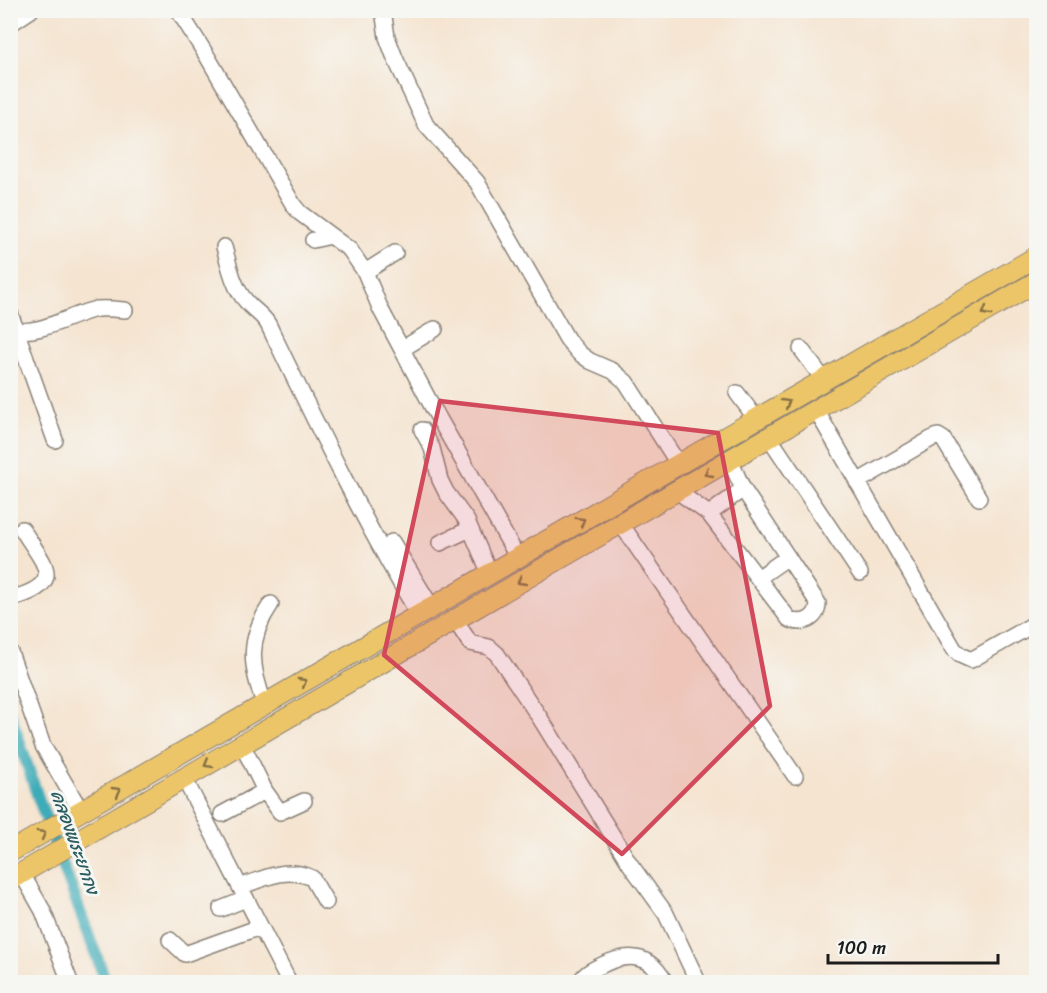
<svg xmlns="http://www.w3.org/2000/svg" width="1047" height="993" font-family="Sriracha,'Playpen Sans Thai',sans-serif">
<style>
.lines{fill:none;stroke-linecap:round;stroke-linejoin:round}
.canal{stroke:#3cacb8;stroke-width:12}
.minor-casing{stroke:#888076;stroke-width:18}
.major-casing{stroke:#888076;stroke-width:22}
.minor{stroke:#fff;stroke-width:15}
.major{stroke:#edc569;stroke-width:20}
.oneway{stroke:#847042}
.marked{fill:#d1495b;fill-opacity:0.2;stroke:#d1495b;stroke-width:4.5;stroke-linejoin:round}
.labels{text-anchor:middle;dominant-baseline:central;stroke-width:6;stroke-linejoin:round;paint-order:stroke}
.water-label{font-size:18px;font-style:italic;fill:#2a5d62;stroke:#f6f6f2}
</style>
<rect width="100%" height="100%" fill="#f6f6f2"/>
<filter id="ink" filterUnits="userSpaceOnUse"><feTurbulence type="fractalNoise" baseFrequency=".0167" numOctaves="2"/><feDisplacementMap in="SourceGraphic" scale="12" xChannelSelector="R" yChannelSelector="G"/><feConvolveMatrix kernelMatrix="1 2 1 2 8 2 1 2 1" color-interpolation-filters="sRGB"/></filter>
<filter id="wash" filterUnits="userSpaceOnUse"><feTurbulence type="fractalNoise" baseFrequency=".008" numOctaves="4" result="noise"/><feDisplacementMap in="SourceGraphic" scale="24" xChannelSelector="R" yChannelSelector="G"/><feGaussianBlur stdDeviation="1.35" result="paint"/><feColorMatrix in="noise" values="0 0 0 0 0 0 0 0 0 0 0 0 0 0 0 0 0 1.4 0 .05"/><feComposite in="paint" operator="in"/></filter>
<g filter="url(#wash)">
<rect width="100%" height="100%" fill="#f5e4d0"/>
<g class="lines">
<path class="canal" d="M10 714 39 800 106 982"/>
</g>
</g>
<g filter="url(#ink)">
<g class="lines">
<defs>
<path id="minor" d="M178 10 207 56 294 206 300 213 350 250 365 272 381 310 433 408 518 558
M383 10 387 37 395 58 426 125 477 182 567 339 579 353 590 361 613 371 626 382 679 465
M10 24 31 10
M313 240 331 236
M224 247C229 264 233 287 246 301 253 310 262 314 268 324 316 423 363 521 419 615
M365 272 395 253
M10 313 55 440
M16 329C36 337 74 313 97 309 106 308 115 309 125 310
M402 349 435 329
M801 349 824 380
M737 393 757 420
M816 410 954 649 960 655 971 660 1036 623
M422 430 432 448 440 480 446 492 467 521 490 574
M769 437 860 573
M857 482 931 439 938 436 943 439 979 498
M677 491 709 514 789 619C802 626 818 619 818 603L743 489 730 460
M709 514 743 489
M621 524 795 776
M392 542 432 608
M440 543 470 529
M758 578 788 557
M10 599C67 583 45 566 22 529
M455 620 470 643 489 647 497 654 540 718 630 864 666 914 698 982
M10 652 43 746 81 811
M265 705C250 667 247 639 271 604
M184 778 289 982
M265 791 280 812 304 801
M222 814 265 791 242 744
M22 874 43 911 70 982
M240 887C264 878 287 866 312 878L326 902
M221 909 246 899
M170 940 185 954 260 927
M580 982C585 973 592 970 602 965 629 952 650 954 665 982"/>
<path id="major" d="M10 852 1036 257
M10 880 561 558 1036 282"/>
</defs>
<use href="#minor" class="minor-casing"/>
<use href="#major" class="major-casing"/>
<use href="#minor" class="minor"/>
<use href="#major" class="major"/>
</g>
<defs><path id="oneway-chevron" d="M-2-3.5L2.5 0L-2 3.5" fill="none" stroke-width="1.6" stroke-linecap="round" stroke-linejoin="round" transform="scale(1.5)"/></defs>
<g class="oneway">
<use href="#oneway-chevron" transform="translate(986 312) rotate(150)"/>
<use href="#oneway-chevron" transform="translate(786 403) rotate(-30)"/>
<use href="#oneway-chevron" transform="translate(708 473) rotate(149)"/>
<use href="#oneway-chevron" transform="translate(581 521) rotate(-30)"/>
<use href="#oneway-chevron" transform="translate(521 581) rotate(150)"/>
<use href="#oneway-chevron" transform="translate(303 682) rotate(-30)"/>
<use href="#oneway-chevron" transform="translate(208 764) rotate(150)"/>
<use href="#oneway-chevron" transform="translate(117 791) rotate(-30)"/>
<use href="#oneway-chevron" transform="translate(42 834) rotate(-30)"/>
</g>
</g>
<path class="marked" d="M440 401 718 433 770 706 622 854 384 655Z"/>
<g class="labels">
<g class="water-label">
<text transform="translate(75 842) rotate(70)">คลองพระยากง</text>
</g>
</g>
<rect width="1047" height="993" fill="none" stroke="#f6f6f2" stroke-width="36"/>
<path d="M828 954v9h170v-9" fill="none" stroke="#1c1c1c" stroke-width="3"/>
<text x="837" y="954" font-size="18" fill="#1c1c1c" stroke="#f6f6f2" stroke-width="4.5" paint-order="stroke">100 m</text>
</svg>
